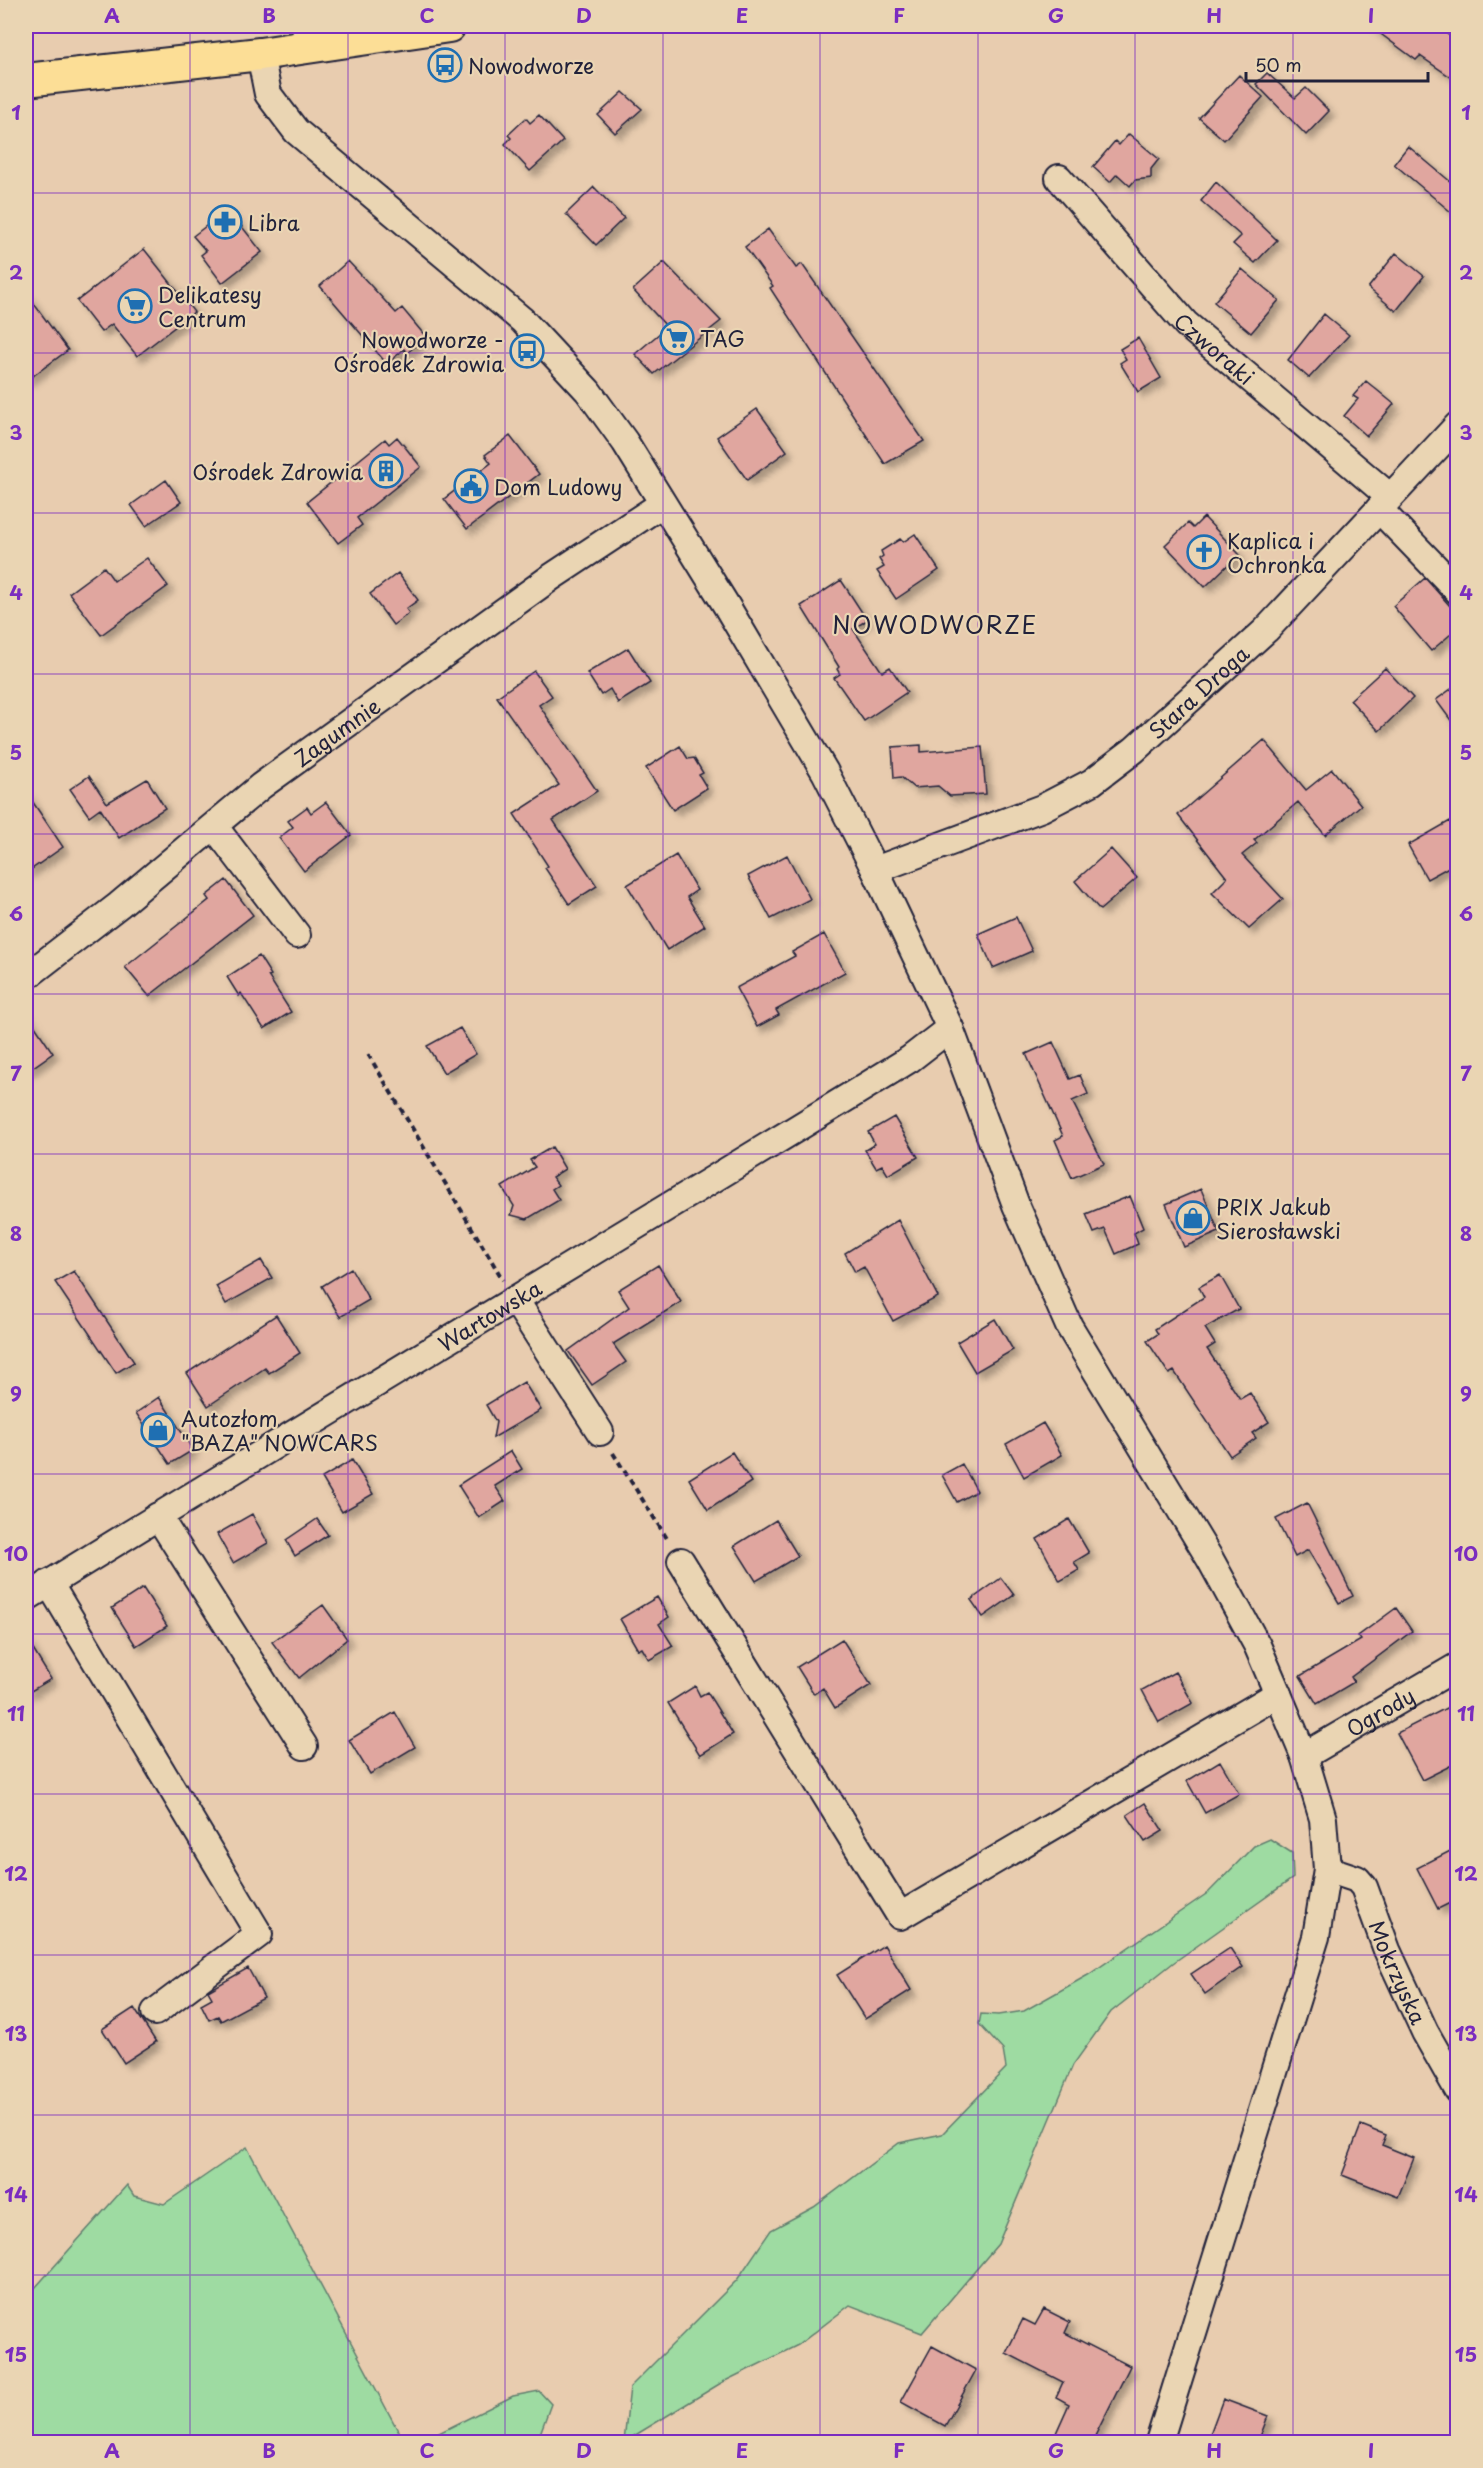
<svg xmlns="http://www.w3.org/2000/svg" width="1483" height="2468" font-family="'Playpen Sans',sans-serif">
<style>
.green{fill:#9edba2;stroke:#607e6e;stroke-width:1.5}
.building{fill:#e0a69f;stroke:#22223b;stroke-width:1.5;filter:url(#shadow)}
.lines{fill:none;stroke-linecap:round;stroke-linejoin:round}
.minor-casing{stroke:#22223b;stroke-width:30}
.major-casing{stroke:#22223b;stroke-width:36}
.path{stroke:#22223b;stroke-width:4;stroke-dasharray:6 4.5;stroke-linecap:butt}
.minor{stroke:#ead5b3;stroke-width:26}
.major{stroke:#fcde96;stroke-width:32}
.grid{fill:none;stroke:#7b2cbf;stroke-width:1.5;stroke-opacity:0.55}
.labels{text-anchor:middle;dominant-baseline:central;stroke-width:4.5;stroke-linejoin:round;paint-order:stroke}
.poi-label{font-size:21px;fill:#22223b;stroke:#ead5b3;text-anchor:start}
.street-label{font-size:21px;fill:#22223b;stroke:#ead5b3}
.quarter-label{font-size:24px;letter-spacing:1.5px;fill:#22223b;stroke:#ead5b3}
.neatline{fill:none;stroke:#7b2cbf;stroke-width:2}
.grid-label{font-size:20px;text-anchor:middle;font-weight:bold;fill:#7b2cbf}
</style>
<defs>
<filter id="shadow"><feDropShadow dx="5.5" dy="5.5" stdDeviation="3" flood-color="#0004"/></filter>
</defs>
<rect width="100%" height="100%" fill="#e8ccaf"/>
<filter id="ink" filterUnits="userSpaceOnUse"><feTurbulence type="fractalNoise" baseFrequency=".0167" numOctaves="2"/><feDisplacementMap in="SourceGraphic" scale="12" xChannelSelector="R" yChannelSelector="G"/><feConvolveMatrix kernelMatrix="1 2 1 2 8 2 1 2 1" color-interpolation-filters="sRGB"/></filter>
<g filter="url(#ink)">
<path class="green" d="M1270 1839 1292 1853 1293 1878 1173 1963 1111 2012 1073 2065 998 2244 922 2333 850 2305 798 2345 721 2383 624 2442 630 2387 737 2280 771 2230 814 2207 899 2143 942 2134 1006 2068 1003 2050 979 2024 981 2014 999 2015 1024 2011 1088 1975 1209 1892 1254 1846Z
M247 2147 403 2440 431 2437 513 2396 539 2391 551 2404 537 2442H26V2298L127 2185 134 2196 164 2204Z"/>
<path class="building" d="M1370 26H1436L1458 42V82L1420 56 1416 60Z
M1267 73 1295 98 1306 88 1329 111 1306 135 1256 84Z
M1239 75 1263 97 1224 140 1199 118Z
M623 92 642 109 615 133 598 115Z
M539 115 563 141 530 171 505 144 511 138 508 135 526 118 530 123Z
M1129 134 1159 159 1151 169V178L1135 180 1130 186 1117 174 1110 182 1093 167 1115 141 1119 145Z
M1408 146 1458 188V218L1394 164Z
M1216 182 1277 240 1255 263 1233 244 1241 236 1201 201Z
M594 187 624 218 596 245 566 214Z
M228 209 262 252 222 283 201 255 206 251 193 236Z
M768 229 796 268 802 264 924 441 885 464 770 288 773 286 745 247Z
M144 249 194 312 137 356 112 324 101 332 77 301Z
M1396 253 1424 276 1396 311 1368 288Z
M348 261 396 313 402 308 426 337 407 353 404 349 387 364 320 286Z
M664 262 721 321 654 374 635 354 667 327 633 290Z
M1242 269 1279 300 1251 333 1214 302Z
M26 293 68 350 26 381Z
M1324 314 1349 335 1309 378 1288 360Z
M1138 338 1161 378 1138 392 1120 363 1126 359 1120 349Z
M1366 381 1394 404 1367 436 1344 416 1358 399 1353 396Z
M757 409 787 451 747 480 717 437Z
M510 436 539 474 467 529 444 499 491 463 485 455Z
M397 437 421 467 357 518 362 525 338 543 307 502 385 439 389 444Z
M166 480 181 502 146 526 131 505Z
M1204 517 1239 554 1205 587 1165 545 1188 523 1193 528Z
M915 534 939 570 896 599 877 571 884 567 879 559 883 556 881 551 900 539 903 542Z
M147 558 168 586 101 635 69 593 104 567 114 581Z
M398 573 418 600 406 609 409 613 393 625 370 594Z
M1425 578 1458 615V628L1431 651 1393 606Z
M841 580 867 620 853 629 882 672 890 667 907 692 864 721 834 678 840 674 837 669 839 667 801 606Z
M628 648 650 683 618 703 610 689 601 695 587 673Z
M1385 668 1413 698 1379 731 1350 700Z
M534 671 552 696 539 705 597 791 553 820 597 886 569 904 545 868 548 866 514 814 559 785 497 697Z
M1458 684V730L1436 700Z
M1264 740 1306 790 1332 769 1361 805 1325 835 1298 802 1254 840 1257 843 1242 855 1283 899 1249 929 1212 893 1227 878 1178 815Z
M921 745V752L982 747 986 794 950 796 938 786 914 788 901 777 894 778 892 747Z
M680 746 688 759 694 758 703 773 699 775 707 788 673 810 646 768Z
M89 776 107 803 147 779 165 808 119 838 100 808 89 816 70 789Z
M26 792 63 847 26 873Z
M326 802 351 835 304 871 279 838 293 827 288 821 307 807 311 813Z
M1450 821 1458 834V862L1427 879 1408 845Z
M1111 849 1137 878 1100 910 1075 881Z
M676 855 697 890 687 897 705 926 667 950 627 885Z
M787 855 810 899 771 919 748 876Z
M226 880 253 915 149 996 125 967 209 900 206 896Z
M1016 917 1032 951 993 968 978 934Z
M824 934 845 972 776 1010 779 1015 757 1027 736 988 795 956 792 952Z
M259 956 271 975 268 976 291 1012 264 1029 241 993 239 996 227 977Z
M26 1013 53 1053 26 1072Z
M460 1028 476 1054 444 1073 427 1046Z
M1053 1042 1070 1079 1080 1075 1088 1094 1072 1101 1104 1164 1072 1178 1055 1140 1063 1136 1026 1054Z
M894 1117 918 1157 888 1175 882 1165 876 1168 865 1150 875 1144 868 1132Z
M552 1147 565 1169 552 1177 558 1185 552 1189 559 1200 527 1219 511 1215 514 1206 502 1187 535 1167 530 1160Z
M1201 1189 1219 1232 1184 1247 1166 1204Z
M1130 1196 1143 1228 1134 1233 1138 1244 1116 1254 1105 1229 1094 1233 1086 1214Z
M898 1220 938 1297 893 1321 864 1267 855 1272 845 1253Z
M261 1260 272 1278 226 1304 216 1286Z
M658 1265 681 1302 613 1344 626 1362 592 1385 568 1351 629 1307 618 1290Z
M351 1268 369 1300 340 1317 322 1286Z
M74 1271 134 1362 116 1373 55 1282Z
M1220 1275 1239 1309 1205 1328 1215 1344 1207 1349 1240 1399 1250 1393 1269 1422 1252 1433 1256 1438 1230 1456 1174 1371 1169 1374 1147 1341 1158 1334 1155 1329 1204 1297 1199 1287Z
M276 1315 300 1353 269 1373 265 1368 208 1406 187 1373Z
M995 1319 1013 1350 975 1372 957 1342Z
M524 1382 541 1410 493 1438 496 1422 486 1405Z
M159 1397 193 1450 170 1464 136 1413Z
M1043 1423 1062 1455 1024 1477 1006 1444Z
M511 1451 522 1469 495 1486 505 1501 479 1518 458 1485Z
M732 1452 751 1482 708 1510 689 1479Z
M352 1460 373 1494 342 1512 322 1478Z
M962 1464 977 1491 957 1502 942 1475Z
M1307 1503 1353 1596 1339 1603 1308 1550 1295 1557 1276 1519Z
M252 1514 268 1543 233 1563 217 1534Z
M317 1519 328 1535 295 1556 286 1540Z
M1069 1519 1089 1553 1074 1562 1079 1570 1060 1581 1037 1539Z
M776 1520 798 1556 756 1581 734 1546Z
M1001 1578 1014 1595 983 1617 971 1600Z
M143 1588 167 1626 136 1646 112 1608Z
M657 1597 669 1617 659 1624 673 1646 649 1660 642 1648 638 1650 620 1619Z
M323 1605 347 1639 299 1678 272 1642Z
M1396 1608 1412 1631 1351 1677 1354 1682 1317 1704 1300 1676 1361 1640 1358 1636Z
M26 1638 51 1679 26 1694Z
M842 1639 871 1685 835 1708 823 1688 814 1694 797 1667Z
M1175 1672 1193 1703 1159 1722 1142 1690Z
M695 1686 700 1696 707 1692 733 1734 700 1755 668 1703Z
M1458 1702V1762L1422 1780 1397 1733Z
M395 1712 415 1747 370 1774 349 1740Z
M1220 1761 1239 1794 1205 1813 1187 1781Z
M1145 1803 1163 1831 1145 1842 1127 1815Z
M1458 1847V1899L1438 1909 1417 1868Z
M884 1945 911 1990 865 2019 837 1975Z
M1230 1948 1243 1967 1205 1994 1191 1974Z
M248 1968 264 1998 221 2021 218 2016 209 2020 201 2004 212 1998 208 1991Z
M134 2008 156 2042 124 2063 102 2029Z
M1361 2125 1386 2135 1382 2145 1414 2158 1398 2197 1342 2175Z
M1044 2309 1070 2322 1065 2333 1130 2366 1092 2442H1052L1069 2404 1056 2397 1063 2382 1006 2353 1023 2319 1035 2325Z
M932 2346 976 2370 945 2426 901 2402Z
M1223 2399 1268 2416 1258 2442H1207Z"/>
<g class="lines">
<defs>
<g id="minor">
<path d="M305 46 306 26"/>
<path d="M260 54 268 94 296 131 522 320 588 391 625 442 726 605 825 772 875 870 950 1028 1016 1205 1069 1326 1210 1559 1257 1645 1278 1694 1304 1756 1323 1819 1327 1869 1316 1937 1159 2442"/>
<path id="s1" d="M1059 178 1186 324 1390 497"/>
<path d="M1379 509 1458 591"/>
<path d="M214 826 297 935"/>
<path id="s2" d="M875 870 1042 808 1092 782 1134 750 1266 630 1458 425"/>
<path id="s3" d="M26 977 119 905 261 786 550 578 662 504"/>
<path d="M516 1301 600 1432"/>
<path d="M158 1516 304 1746"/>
<path d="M681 1561 900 1916 1278 1694"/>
<path d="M49 1583 259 1934 155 2012"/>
<path id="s4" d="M26 1598C319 1416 616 1240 910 1059L950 1028"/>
<path id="s5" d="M1304 1756 1458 1666"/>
<path id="s6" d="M1327 1869 1357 1879 1364 1887 1387 1950 1425 2032 1458 2090"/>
</g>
<path id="major" d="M26 80 260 54 449 26"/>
</defs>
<use href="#minor" class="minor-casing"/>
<use href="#major" class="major-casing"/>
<path class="path" d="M368 1054 503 1280
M613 1453 668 1540"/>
<use href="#minor" class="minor"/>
<use href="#major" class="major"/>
</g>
</g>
<path class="grid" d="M190 26V2442M348 26V2442M505 26V2442M663 26V2442M820 26V2442M978 26V2442M1135 26V2442M1293 26V2442M26 193H1458M26 353H1458M26 513H1458M26 674H1458M26 834H1458M26 994H1458M26 1154H1458M26 1314H1458M26 1474H1458M26 1634H1458M26 1794H1458M26 1955H1458M26 2115H1458M26 2275H1458"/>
<defs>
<symbol id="bus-ring" viewBox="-11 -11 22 22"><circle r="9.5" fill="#ead5b3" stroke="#1f6fb2" stroke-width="1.5"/><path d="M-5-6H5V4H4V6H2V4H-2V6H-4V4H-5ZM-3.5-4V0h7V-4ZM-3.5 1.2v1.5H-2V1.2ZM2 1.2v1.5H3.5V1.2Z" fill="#1f6fb2"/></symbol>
<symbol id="pharmacy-ring" viewBox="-11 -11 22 22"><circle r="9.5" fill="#ead5b3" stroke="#1f6fb2" stroke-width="1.5"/><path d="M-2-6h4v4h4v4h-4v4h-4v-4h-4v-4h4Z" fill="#1f6fb2"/></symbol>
<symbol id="supermarket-ring" viewBox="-11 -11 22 22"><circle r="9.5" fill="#ead5b3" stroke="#1f6fb2" stroke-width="1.5"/><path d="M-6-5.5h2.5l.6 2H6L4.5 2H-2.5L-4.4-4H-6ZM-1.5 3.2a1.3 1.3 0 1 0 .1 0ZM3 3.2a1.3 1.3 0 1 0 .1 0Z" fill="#1f6fb2"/></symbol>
<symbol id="building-ring" viewBox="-11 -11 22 22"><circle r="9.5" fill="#ead5b3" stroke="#1f6fb2" stroke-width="1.5"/><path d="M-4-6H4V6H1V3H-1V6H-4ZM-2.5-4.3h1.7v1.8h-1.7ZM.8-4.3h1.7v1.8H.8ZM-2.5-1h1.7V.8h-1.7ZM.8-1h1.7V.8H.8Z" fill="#1f6fb2"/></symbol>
<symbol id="civic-ring" viewBox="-11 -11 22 22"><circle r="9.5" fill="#ead5b3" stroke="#1f6fb2" stroke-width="1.5"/><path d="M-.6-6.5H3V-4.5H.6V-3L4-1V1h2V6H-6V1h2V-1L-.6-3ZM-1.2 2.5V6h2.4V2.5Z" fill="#1f6fb2"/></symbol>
<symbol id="church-ring" viewBox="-11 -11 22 22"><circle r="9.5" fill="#ead5b3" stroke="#1f6fb2" stroke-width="1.5"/><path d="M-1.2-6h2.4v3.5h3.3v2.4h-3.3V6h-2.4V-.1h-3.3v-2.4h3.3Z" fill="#1f6fb2"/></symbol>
<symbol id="shop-ring" viewBox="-11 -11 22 22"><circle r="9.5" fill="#ead5b3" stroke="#1f6fb2" stroke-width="1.5"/><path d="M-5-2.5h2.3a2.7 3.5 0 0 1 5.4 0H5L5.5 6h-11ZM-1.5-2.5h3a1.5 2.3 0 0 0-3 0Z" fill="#1f6fb2"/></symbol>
</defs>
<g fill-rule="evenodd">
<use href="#bus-ring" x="426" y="46" width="38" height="38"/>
<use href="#pharmacy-ring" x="206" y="203" width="38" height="38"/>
<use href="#supermarket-ring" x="116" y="287" width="38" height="38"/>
<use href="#supermarket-ring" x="658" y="319" width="38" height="38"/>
<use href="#bus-ring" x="508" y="332" width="38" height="38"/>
<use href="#building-ring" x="367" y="452" width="38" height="38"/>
<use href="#civic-ring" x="452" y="467" width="38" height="38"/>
<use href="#church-ring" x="1185" y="533" width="38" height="38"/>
<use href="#shop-ring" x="1174" y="1199" width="38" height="38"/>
<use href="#shop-ring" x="139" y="1411" width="38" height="38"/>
</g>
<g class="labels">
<g class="poi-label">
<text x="468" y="65">Nowodworze</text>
<text x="248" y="222">Libra</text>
<text x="158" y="294">Delikatesy<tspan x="158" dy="24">Centrum</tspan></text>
<text x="700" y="338">TAG</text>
<text x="504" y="339" text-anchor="end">Nowodworze -<tspan x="504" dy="24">Ośrodek Zdrowia</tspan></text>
<text x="363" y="471" text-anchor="end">Ośrodek Zdrowia</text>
<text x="494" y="486">Dom Ludowy</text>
<text x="1227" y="540">Kaplica i<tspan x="1227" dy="24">Ochronka</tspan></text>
<text x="1216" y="1206">PRIX Jakub<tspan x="1216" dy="24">Sierosławski</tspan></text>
<text x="181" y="1418">Autozłom<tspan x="181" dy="24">"BAZA" NOWCARS</tspan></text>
</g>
<g class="street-label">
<text stroke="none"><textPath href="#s1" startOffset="231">Czworaki</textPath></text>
<text stroke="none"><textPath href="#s2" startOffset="374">Stara Droga</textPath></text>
<text stroke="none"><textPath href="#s3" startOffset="396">Zagumnie</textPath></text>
<text stroke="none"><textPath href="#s4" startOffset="543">Wartowska</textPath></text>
<text stroke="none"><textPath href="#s5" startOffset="88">Ogrody</textPath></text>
<text stroke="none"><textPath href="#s6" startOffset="134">Mokrzyska</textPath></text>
</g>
<g class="quarter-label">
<text x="935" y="624">NOWODWORZE</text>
</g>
</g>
<rect width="1483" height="2468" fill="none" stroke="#ead5b3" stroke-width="66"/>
<path d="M1246 72v9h182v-9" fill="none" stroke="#22223b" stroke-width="3"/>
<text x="1255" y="72" font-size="18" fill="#22223b" stroke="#ead5b3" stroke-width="4.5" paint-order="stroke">50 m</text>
<rect x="33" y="33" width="1417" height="2402" class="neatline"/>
<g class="grid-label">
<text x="112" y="23">A</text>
<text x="269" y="23">B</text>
<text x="427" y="23">C</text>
<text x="584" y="23">D</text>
<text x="742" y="23">E</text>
<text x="899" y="23">F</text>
<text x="1056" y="23">G</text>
<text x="1214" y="23">H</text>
<text x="1371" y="23">I</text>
<text x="16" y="120">1</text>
<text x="1466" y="120">1</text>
<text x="16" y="280">2</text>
<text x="1466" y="280">2</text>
<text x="16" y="440">3</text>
<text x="1466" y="440">3</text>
<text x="16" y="600">4</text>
<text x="1466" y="600">4</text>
<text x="16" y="760">5</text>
<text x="1466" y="760">5</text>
<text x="16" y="921">6</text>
<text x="1466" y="921">6</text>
<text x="16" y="1081">7</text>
<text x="1466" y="1081">7</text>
<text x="16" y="1241">8</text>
<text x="1466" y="1241">8</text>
<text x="16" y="1401">9</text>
<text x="1466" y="1401">9</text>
<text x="16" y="1561">10</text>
<text x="1466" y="1561">10</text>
<text x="16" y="1721">11</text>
<text x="1466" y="1721">11</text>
<text x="16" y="1881">12</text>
<text x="1466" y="1881">12</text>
<text x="16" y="2041">13</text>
<text x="1466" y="2041">13</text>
<text x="16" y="2202">14</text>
<text x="1466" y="2202">14</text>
<text x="16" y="2362">15</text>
<text x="1466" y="2362">15</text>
<text x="112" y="2458">A</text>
<text x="269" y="2458">B</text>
<text x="427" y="2458">C</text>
<text x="584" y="2458">D</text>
<text x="742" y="2458">E</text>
<text x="899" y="2458">F</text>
<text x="1056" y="2458">G</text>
<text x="1214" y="2458">H</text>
<text x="1371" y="2458">I</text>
</g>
</svg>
